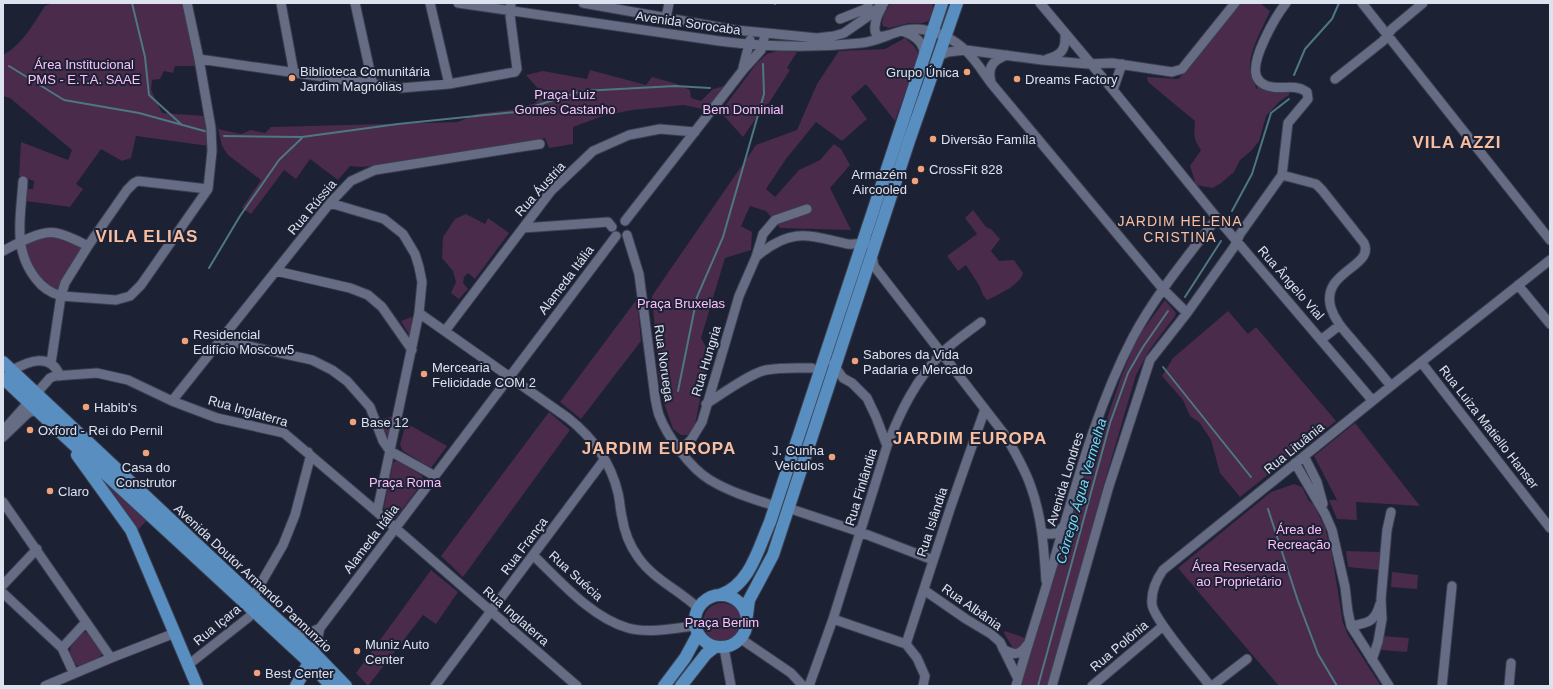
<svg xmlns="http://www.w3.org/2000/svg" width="1553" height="689" font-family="Arial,sans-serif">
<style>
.green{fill:#4a2b4b}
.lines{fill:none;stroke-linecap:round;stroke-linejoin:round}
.stream{stroke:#4d7784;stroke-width:2}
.minor-casing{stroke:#3a3e4e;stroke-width:11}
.major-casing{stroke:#3a3e4e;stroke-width:14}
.minor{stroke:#656c83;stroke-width:9}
.major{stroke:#588ec0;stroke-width:12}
.poi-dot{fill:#f0a279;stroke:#1c2134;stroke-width:1.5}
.labels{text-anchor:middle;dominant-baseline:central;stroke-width:4;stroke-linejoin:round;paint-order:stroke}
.street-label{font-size:13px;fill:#dde2ef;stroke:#1c2134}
.park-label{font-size:13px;fill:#fdc0fd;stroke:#1c2134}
.poi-label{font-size:13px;fill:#dde2ef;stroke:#1c2134;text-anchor:start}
.neighbourhood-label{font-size:14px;letter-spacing:1px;fill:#f9bea0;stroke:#1c2134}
.water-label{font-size:14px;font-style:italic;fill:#73dcf8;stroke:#1c2134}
.district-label{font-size:17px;font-weight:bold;letter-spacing:1px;fill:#f9bea0;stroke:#1c2134}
</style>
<rect width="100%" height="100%" fill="#1c2134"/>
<path class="green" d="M53 3H182L196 66H175L173 73 164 71 160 79 152 80 151 90 162 113 204 116 209 146 136 136 131 158 122 161 101 149 76 184 83 189 70 207 26 201V189H33L34 181 19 176 21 142 68 160 72 150 10 98 3 96V55C22 45 34 23 45 6Z
M891 3H933L932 14 928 21 923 23H909L889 28 883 26 882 23 884 14Z
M1238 3H1260L1270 11C1263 28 1245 57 1251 76 1253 82 1256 83 1256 90L1258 86 1290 91 1289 95 1280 101 1266 116 1259 141 1251 151 1240 160 1234 172 1221 183 1213 188 1196 185 1190 166 1201 150C1193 139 1194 135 1195 121L1148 82 1147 77 1178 79 1191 66Z
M905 38 914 46 919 54 895 121 866 84 851 97 867 119 842 141 816 122 786 159 766 189 775 197 799 170 820 160 834 144 841 149 850 165 830 188 851 230 780 228 766 211 750 206 741 226 752 232 751 250 725 258 701 338 709 353 695 425 688 435H681L673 429 664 403 659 378 652 296 756 145 797 130 817 84 839 51 885 49Z
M777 51 797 52 787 68 790 70 769 103 765 105 743 137 725 117 719 114 757 63 767 54Z
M590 70 646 85 652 77 677 84 690 90 691 98 701 101 713 89 725 86 706 110 684 105 632 110 603 116 573 127V144L549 148 545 138 392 163 362 167 350 166 338 180 310 159 296 179 284 170 251 214 242 208 261 180 228 155 222 146 218 129 241 134 251 130 265 133 271 127 458 122 476 114 511 110 536 103 540 91 526 75 543 71 587 79Z
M973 210 986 227 991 229 1000 239 991 251 999 261 1014 260 1023 273C1020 285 998 295 987 300L983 295 979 285 966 265 958 271 947 256 977 234 965 218Z
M466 214 485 224 488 218 509 233 475 279 468 273 464 277 463 283 468 289 459 299 451 293 456 282 453 271 442 258 443 237 455 219Z
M55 234 84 246 57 291 44 283 31 269 24 244Z
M637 299 641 341 581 419 560 402Z
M1165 300 1176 313 1175 316 1148 352 1136 375 1104 484 1050 686H1019L1076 498 1097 448 1120 380 1137 338Z
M1228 311 1248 334 1256 327 1336 421 1240 497 1220 473 1211 440 1200 423 1190 416 1183 400 1162 376 1173 358Z
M412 317 410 336 401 321Z
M549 412 570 430 463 577 441 556Z
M391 417 388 440 379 419Z
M406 423 447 446 431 468 403 451 400 445Z
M1355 423 1420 506 1356 502 1357 520 1337 519 1329 500H1337L1314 456Z
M397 460 421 475 424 480 395 519 393 520 385 514 384 507 393 463Z
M87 464 147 520 137 531Z
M1294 484 1302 487 1309 501 1314 505 1325 528 1332 555 1343 623 1348 635 1381 686H1279L1178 568 1271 492Z
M1346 551 1381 552 1379 570 1348 567Z
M431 570 458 592 436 624 423 615 368 686 356 673Z
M1392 572 1418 575 1417 589 1391 587Z
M703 622a19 19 0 1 1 38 0a19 19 0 1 1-38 0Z
M1005 631 1025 638 1021 649 1015 650 1013 648 1004 633Z
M86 632 101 649V656L79 668C65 650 69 650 80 633Z
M1382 636 1409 638 1407 652 1381 650Z"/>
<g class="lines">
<path class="stream" d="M132 3 145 57 149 95 181 124
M775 4V3
M9 66 64 100 139 113 208 132
M1294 75 1305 49 1332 19 1339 3
M224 136 302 137 398 124 516 112 582 91 675 86 710 88
M1232 211 1252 174 1271 113 1289 99
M209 268 240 216 279 160 302 138
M1185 297 1221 241
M1163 367 1251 477
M678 391 697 297 723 237 764 94 763 64
M1268 509 1298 601 1318 654 1337 686
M1038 686 1110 423 1128 373 1143 347 1168 311"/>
<defs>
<path id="minor" d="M281 3 294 73
M355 3 373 85
M430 3 449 84
M458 3 719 41C765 47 814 48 861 43 884 41 900 25 925 30 939 32 955 40 965 50 975 59 983 72 991 83L1163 289 1187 313
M583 3 735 30 817 38 834 36 844 33 870 15 884 3
M1040 3 1113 90 1217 218 1372 400
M1362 3 1550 240
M882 7C876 17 867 42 888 35
M666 18 669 3
M840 19 868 8V3
M902 31C914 35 925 42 924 56
M939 56 948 52 966 50 1042 60 1088 64 1112 63 1172 72 1182 69 1235 3
M199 59 401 88 449 84 515 72 517 69 510 15 511 3
M1047 59C1062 55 1066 49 1065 34
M743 68 750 40
M1335 79 1383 41 1392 29 1423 3
M991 82C987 67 993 60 1007 55
M1113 90 1122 64
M1282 175 1316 184 1322 190 1364 243C1375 267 1320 271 1331 308 1336 324 1349 335 1359 348 1370 360 1380 373 1391 386
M23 181C21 216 12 249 36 279 42 287 51 293 61 296L116 300 130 296 141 285 208 189 212 151 211 128 199 59 187 3
M330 203 384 219 403 234 415 254 419 267 422 282 419 313 377 512
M625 221 743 70 761 50 764 39
M523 228 608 222 612 227
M627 235 639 274 655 397C656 402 657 409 659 415 667 436 690 468 710 480 730 492 753 499 775 506
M3 251C16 244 41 230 56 233 67 235 78 241 88 246
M872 255 874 266 1005 435C1015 452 1025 469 1031 487 1042 517 1044 549 1046 581
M756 257C791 227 807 235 848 244 855 245 861 242 867 244
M276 271 350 288 368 295 382 307 412 350
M1518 285 1550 324
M419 313 568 418C592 437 611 463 618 493 620 501 620 509 622 517 624 530 630 546 638 557 653 579 679 590 698 608
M445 331 551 191 593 151 629 135 660 129 695 132
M1322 339 1340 325
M221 340 312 360 332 370 347 381 370 407 383 441 390 451 435 476
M1421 362 1550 528
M51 363 61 296 65 283 88 246 127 190 134 183 138 181 208 189
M833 364 843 378 852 383 867 398 876 417 887 446
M11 371C28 361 51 352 60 376
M172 401 330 203 351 181 375 170 540 144
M706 404C722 394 749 374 766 370 781 367 797 368 812 368
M3 431 50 378 55 376 97 373 128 380 172 401 217 418 284 433 377 512 577 686
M3 437 28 413 37 410
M680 451 691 440 702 422 739 296 756 257 763 234 775 220 807 209
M1304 456 1317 482 1323 504
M1295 463 1325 514 1332 530 1345 587 1348 612 1351 626 1389 686
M3 502 111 658
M788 508 860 532 933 560
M1042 532C1052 536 1055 534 1063 527
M533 555C560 581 592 618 628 628 649 634 673 628 695 626
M3 585 37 549
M924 590 966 619 991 634 1000 642 1018 679
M3 593 62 648 74 674
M253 597 283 545 295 515 309 462 310 456 308 452
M833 619 906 644 917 658 925 676 923 686
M1351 626C1368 623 1375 622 1380 604
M292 632H311L320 628
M741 639 791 673 803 686
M906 644 951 506 985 409
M62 648 86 622
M724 648 731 686
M1003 649C1014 655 1020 656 1027 645
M314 653 320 628 616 236
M1372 660 1378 642 1382 619 1381 599 1387 530 1391 512
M188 665 249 617 257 607
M45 686 111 658 175 633
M435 686 604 460
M809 686 833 619 887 446C900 412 916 379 942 353 953 342 968 332 981 322
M1016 686C1029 640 1044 596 1057 550 1078 478 1098 404 1133 337 1156 294 1188 256 1217 218
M1052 686 1109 486 1150 360 1187 313 1234 247 1240 234 1282 175 1288 123 1308 99 1307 92C1292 82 1280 92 1265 85 1263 84 1259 81 1258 79 1247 64 1276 16 1286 3
M1092 686 1163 626
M1210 686C1199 671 1153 619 1152 604 1151 591 1156 580 1163 570L1391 386 1550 260
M1212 686 1247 659
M1442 686 1452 586
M1509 686 1511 663"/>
<path id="major" d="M3 362 253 597 314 653 346 686
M3 378 61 433 310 663 331 686
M77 455 131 530 197 686
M695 621a26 26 0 1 1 52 0a26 26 0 1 1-52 0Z
M720 595C750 585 758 549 770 522L942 3
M747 615 749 600 773 555 909 141 957 3
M296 686 312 657
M664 686 685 658 698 634
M681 686 706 654 715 647"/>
</defs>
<use href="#minor" class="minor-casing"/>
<use href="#major" class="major-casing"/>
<use href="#minor" class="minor"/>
<use href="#major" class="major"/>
</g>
<g class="poi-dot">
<circle cx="967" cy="72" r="4"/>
<circle cx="292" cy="78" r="4"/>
<circle cx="1017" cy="79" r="4"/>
<circle cx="933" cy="139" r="4"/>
<circle cx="921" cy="169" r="4"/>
<circle cx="915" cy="181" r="4"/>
<circle cx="185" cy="341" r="4"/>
<circle cx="855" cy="361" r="4"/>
<circle cx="424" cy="374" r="4"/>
<circle cx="86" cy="407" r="4"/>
<circle cx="353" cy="422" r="4"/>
<circle cx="30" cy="430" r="4"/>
<circle cx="146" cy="453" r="4"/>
<circle cx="832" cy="457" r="4"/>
<circle cx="50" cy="491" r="4"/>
<circle cx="357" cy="651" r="4"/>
<circle cx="257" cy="673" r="4"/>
</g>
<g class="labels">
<g class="street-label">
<text transform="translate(688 23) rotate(8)">Avenida Sorocaba</text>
<text transform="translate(540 189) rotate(-48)">Rua Áustria</text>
<text transform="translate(312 207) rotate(-50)">Rua Rússia</text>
<text transform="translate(566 280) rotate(-53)">Alameda Itália</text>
<text transform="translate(1291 283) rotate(49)">Rua Ângelo Vial</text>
<text transform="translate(706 361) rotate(-73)">Rua Hungria</text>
<text transform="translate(664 363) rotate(82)">Rua Noruega</text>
<text transform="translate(248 411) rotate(16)">Rua Inglaterra</text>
<text transform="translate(1489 427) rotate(52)">Rua Luiza Matiello Hanser</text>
<text transform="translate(1294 448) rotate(-39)">Rua Lituânia</text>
<text transform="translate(1065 479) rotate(-73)">Avenida Londres</text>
<text transform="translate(861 487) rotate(-73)">Rua Finlândia</text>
<text transform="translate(932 522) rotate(-72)">Rua Islândia</text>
<text transform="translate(371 539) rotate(-53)">Alameda Itália</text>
<text transform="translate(524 546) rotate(-53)">Rua França</text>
<text transform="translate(576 576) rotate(42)">Rua Suécia</text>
<text transform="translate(253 578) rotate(43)">Avenida Doutor Armando Pannunzio</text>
<text transform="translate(972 607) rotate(35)">Rua Albânia</text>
<text transform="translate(516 616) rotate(41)">Rua Inglaterra</text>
<text transform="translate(217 625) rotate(-39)">Rua Içara</text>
<text transform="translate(1119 646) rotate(-40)">Rua Polônia</text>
</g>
<g class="park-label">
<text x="84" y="64">Área Institucional<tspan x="84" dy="15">PMS - E.T.A. SAAE</tspan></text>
<text x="565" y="94">Praça Luiz<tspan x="565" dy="15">Gomes Castanho</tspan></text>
<text x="743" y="109">Bem Dominial</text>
<text x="681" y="303">Praça Bruxelas</text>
<text x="405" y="482">Praça Roma</text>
<text x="1299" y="529">Área de<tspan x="1299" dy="15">Recreação</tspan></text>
<text x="1239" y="566">Área Reservada<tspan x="1239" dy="15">ao Proprietário</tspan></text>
<text x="722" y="622">Praça Berlim</text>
</g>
<g class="poi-label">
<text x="300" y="71">Biblioteca Comunitária<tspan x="300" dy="15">Jardim Magnólias</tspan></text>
<text x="959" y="72" text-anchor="end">Grupo Única</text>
<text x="1025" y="79">Dreams Factory</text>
<text x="941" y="139">Diversão Famíla</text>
<text x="929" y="169">CrossFit 828</text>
<text x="907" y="174" text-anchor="end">Armazém<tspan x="907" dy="15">Aircooled</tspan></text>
<text x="193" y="334">Residencial<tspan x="193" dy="15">Edifício Moscow5</tspan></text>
<text x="863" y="354">Sabores da Vida<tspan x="863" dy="15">Padaria e Mercado</tspan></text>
<text x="432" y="367">Mercearia<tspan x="432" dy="15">Felicidade COM 2</tspan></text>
<text x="94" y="407">Habib's</text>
<text x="361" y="422">Base 12</text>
<text x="38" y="430">Oxford - Rei do Pernil</text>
<text x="824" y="450" text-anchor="end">J. Cunha<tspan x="824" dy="15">Veículos</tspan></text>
<text x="146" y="467" text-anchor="middle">Casa do<tspan x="146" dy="15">Construtor</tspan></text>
<text x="58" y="491">Claro</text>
<text x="365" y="644">Muniz Auto<tspan x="365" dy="15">Center</tspan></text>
<text x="265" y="673">Best Center</text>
</g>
<g class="neighbourhood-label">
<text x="1180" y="221">JARDIM HELENA<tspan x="1180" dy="16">CRISTINA</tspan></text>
</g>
<g class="water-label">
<text transform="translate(1081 491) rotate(-74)">Córrego Água Vermelha</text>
</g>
<g class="district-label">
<text x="1457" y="142">VILA AZZI</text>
<text x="147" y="236">VILA ELIAS</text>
<text x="970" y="438">JARDIM EUROPA</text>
<text x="659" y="448">JARDIM EUROPA</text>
</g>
</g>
<rect width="1553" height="689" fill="none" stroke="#dde2ef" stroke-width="8"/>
</svg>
